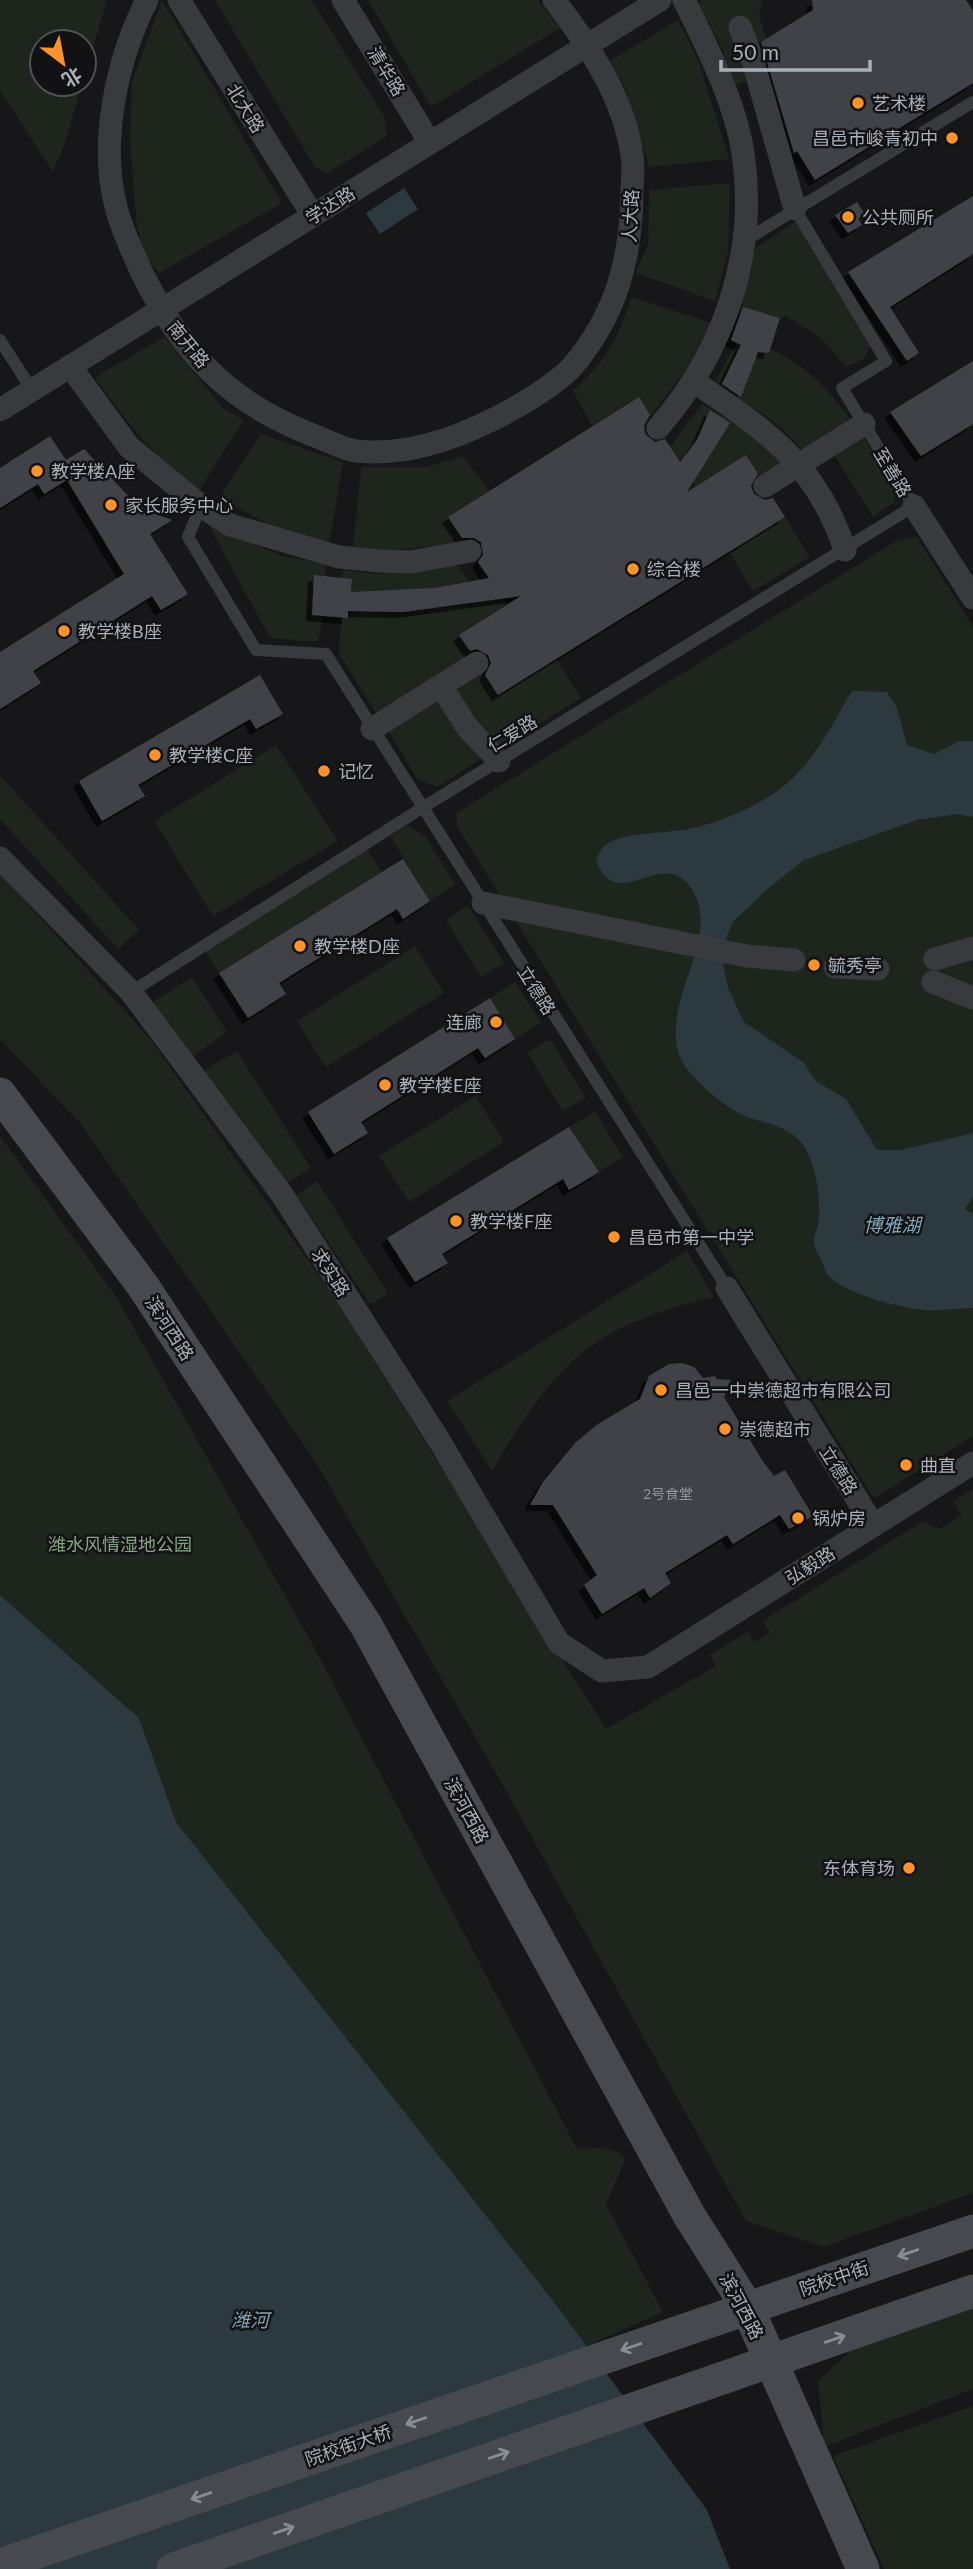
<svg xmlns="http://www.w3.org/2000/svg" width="973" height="2569" font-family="Lato,'Noto Sans SC',sans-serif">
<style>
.green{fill:#1d251d}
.water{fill:#2c393e}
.building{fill:#414246;filter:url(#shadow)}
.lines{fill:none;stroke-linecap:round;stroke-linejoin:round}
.lane{stroke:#383a3e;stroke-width:12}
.street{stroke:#383a3e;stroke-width:23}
.secondary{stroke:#46494e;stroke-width:33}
.oneway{stroke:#868d94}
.poi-dot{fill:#fb932d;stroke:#121214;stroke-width:2.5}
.labels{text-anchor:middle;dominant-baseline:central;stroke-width:5;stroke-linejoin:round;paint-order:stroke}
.number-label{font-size:14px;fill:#8e959d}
.street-label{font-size:18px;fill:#a8b1ba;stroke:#121214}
.poi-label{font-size:18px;fill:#a8b1ba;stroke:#121214;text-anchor:start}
.park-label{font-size:18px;fill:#83a67f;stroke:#121214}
.water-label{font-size:19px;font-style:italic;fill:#7ea5b6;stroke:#121214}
</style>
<defs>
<filter id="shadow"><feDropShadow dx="-6" dy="6" stdDeviation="0" flood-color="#0009"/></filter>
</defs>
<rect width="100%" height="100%" fill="#171719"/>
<path class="green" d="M0 0H107L84 78V42H42V84H82L66 140 53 172 0 91Z
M162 0 282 203 159 273 143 253 136 219 130 141 132 82Z
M215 0H312L384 116 387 136 326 174 315 167Z
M368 0H537L560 28 431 107Z
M702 0H763L759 15 766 39 757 43 745 16 732 23 752 79 733 86 723 50 698 3Z
M678 20 699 62 729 159 649 167 626 90 610 61Z
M730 183 728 251 715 301 636 273 648 244 649 190Z
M796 221 871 344 864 359 846 367 823 340 786 316 780 318 743 307V288L750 252Z
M632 297 712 323 686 370 651 416 638 397 592 426 573 391C609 357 615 343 632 297Z
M741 335C796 360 814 370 850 419L802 450C774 417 751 405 712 387Z
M164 337 223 408 244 420 198 492C157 459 124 421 95 377Z
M702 404 747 430 786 462 761 479 746 456 695 487 670 447Z
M261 434 343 462 329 546 280 530 219 498Z
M864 438 897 488 894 502 873 517 835 456Z
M463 456 489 491 448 517 464 542 388 551 353 548 361 467H426Z
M785 517 810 557 753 591 729 552Z
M208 524 282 556 326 564 325 577 314 576 312 615 323 616 318 642 270 638Z
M917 537 973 627V1436L877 1497 872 1496 457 826 456 813 898 540Z
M457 565 483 601 501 596 506 605 459 635 474 657 383 716 376 713 339 654 341 618H348L352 580 342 578 343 570 377 574Z
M557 659 581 698 504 746C480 735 468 710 455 687L481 669 499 695Z
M440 701 481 759 437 787 417 779 388 730Z
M276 745 338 841 213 916 154 821Z
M0 775 139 930 118 949 0 819Z
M407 825 425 836 455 884 430 901 390 836Z
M367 849 382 872 219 973 205 951Z
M0 873 150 1039 334 1297 606 1729 716 1666 709 1655 748 1632 755 1642 770 1633 762 1621 922 1522 940 1529 961 1515 953 1501 973 1489V2193L823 2247 746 2221 496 1773 315 1461 81 1124 0 1039Z
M468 905 504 963 481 977 446 920Z
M415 946 444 993 326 1067 297 1021Z
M192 977 227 1032 192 1057 151 1003Z
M515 982 541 1023 515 1039 490 998Z
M550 1039 586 1098 563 1111 527 1053Z
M237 1051 311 1168 288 1183 203 1071Z
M476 1096 504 1142 409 1202 379 1156Z
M595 1111 623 1157 598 1172 569 1127Z
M0 1136 117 1298 314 1647 576 2147C591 2148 620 2145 625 2161L606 2204 663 2312 586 2346 176 1822 139 1718 0 1595Z
M317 1181 388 1294 370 1304 296 1195Z
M687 1251 714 1297C591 1326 555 1364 492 1471L447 1401Z
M973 2306V2389L824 2447 818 2381 851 2350Z
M973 2406V2569H884L833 2456Z"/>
<path class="water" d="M404 188 418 209 380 234 366 213Z
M852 691 887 692 897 708 907 745 934 754 960 741H973V817L958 814 917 820 804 860 765 891 732 923 721 953 728 988 744 1022 803 1062 816 1081 846 1099 877 1150H901L973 1133V1197L965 1209 973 1214V1308C958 1308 941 1311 926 1310 901 1308 843 1294 827 1274 825 1270 823 1264 821 1259 818 1254 813 1246 814 1240 814 1235 817 1230 818 1225 822 1201 816 1156 798 1139 782 1124 765 1124 745 1116 725 1108 683 1073 678 1052 664 997 719 940 694 893 665 840 618 919 596 860 598 856 601 849 604 846 622 831 670 834 693 828 723 821 755 807 780 789 814 763 831 726 852 691Z
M0 1595 139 1718 176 1822 554 2302 707 2510 730 2569H0Z"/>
<path class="building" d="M812 0H966L973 11V83L815 180 797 151 794 153 761 42 813 10Z
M973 196V254L890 307 919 353 907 361 848 272Z
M857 202 865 214 858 219 862 225 848 233 835 215Z
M743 307 780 318 769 353 758 352 741 397 722 384 741 345 731 340Z
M973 361V424L921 456 890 412Z
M639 397 650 415 644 425 645 434 655 442 665 439 680 462 697 440 710 410 730 423 687 492 746 455 758 474 751 486 754 494 765 500 773 498 785 517 498 695 485 675 491 663 488 655 477 649 470 651 459 635 521 596 403 612 348 611V618L312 615 314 575 352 579 351 592 435 588 489 578 478 562 483 555 481 542 474 538H462L448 517Z
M50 436 66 460 84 449 131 499 147 511 172 520 150 534 188 594 161 610 152 596 33 671 41 683 0 709V652L124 574 67 480 44 494 38 484 0 508V468Z
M260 675 283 714 256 729 250 719 138 785 145 796 102 821 79 781Z
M403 859 430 901 403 919 397 909 279 983 286 994 248 1018 219 973Z
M490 998 515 1039 485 1058 478 1048 361 1122 368 1133 334 1154 308 1112Z
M569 1127 599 1172 569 1190 563 1179 442 1254 448 1263 415 1282 387 1238Z
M682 1363 694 1367 703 1378 715 1376 716 1379 731 1380 724 1397 762 1460 774 1476 785 1470 813 1516 789 1529 780 1515 733 1544 727 1535 665 1573 671 1583 650 1598 644 1588 602 1614 584 1585 597 1575 553 1505H530L543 1482 575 1443 598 1424 640 1399 649 1376 669 1364Z"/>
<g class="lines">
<path class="lane" d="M744 241 973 102
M0 340 32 390
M201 506 188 537 256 650 326 654 727 1288
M131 992 422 808 914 506 842 388 886 361 795 209"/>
<path class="street" d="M147 0C117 59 99 141 116 207 122 231 133 253 143 275 182 353 229 402 310 434 325 439 341 449 356 451 406 456 452 440 496 418 518 407 555 385 572 367 616 315 631 260 632 193 632 181 634 168 632 156 625 99 588 44 554 0
M179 0 313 216
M343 0 430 143
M740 27 752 58 795 209
M70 366 129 447 201 506 230 525 339 557 380 561 411 562 470 551
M693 381C766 430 816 463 845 550
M0 410 660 0
M658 428C724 352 758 253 743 153 735 101 707 47 684 0
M765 486 864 424
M914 506 973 598
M441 686 467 727 499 761
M372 729 477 663
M0 858 131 992 281 1193 437 1437 559 1643 602 1671 648 1667 973 1463
M483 903 747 956 794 960
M935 959 973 948
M835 967 878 969
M933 982 973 998
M727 1288 873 1525"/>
<path class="secondary" d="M0 1094 143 1286 366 1625 689 2215 747 2307 863 2569
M0 2565 973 2231
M173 2569 973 2291"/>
</g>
<defs><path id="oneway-shaft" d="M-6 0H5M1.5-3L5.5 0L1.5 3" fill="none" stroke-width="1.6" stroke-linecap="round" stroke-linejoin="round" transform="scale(1.75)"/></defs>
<g class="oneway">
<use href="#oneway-shaft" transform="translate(908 2253) rotate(161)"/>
<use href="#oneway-shaft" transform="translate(835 2339) rotate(-19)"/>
<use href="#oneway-shaft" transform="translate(631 2347) rotate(161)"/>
<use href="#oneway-shaft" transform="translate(416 2421) rotate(161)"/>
<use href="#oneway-shaft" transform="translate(499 2455) rotate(-19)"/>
<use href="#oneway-shaft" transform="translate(201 2496) rotate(161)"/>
<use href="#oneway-shaft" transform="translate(284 2530) rotate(-19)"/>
</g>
<g class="poi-dot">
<circle cx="858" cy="103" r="7"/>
<circle cx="952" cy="138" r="7"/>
<circle cx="848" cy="217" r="7"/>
<circle cx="37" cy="471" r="7"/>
<circle cx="111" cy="505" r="7"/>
<circle cx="633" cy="569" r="7"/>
<circle cx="64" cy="631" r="7"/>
<circle cx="155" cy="755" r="7"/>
<circle cx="324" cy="771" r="7"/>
<circle cx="300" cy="946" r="7"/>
<circle cx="814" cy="965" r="7"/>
<circle cx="496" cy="1022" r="7"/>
<circle cx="385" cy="1085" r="7"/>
<circle cx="456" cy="1221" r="7"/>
<circle cx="614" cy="1237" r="7"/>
<circle cx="661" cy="1390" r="7"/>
<circle cx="725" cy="1429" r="7"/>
<circle cx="906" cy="1465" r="7"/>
<circle cx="798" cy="1518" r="7"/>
<circle cx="909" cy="1868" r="7"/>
</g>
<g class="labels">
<g class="number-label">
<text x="668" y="1493">2号食堂</text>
</g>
<g class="street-label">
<text transform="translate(387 71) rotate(59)">清华路</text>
<text transform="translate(246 108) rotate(58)">北大路</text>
<text transform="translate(330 205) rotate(-32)">学达路</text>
<text transform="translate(630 216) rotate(-87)">人大路</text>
<text transform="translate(189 344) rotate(51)">南开路</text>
<text transform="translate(893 472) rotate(59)">至善路</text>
<text transform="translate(512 733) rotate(-31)">仁爱路</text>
<text transform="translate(537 990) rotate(58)">立德路</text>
<text transform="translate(331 1272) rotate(57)">求实路</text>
<text transform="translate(170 1328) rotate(57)">滨河西路</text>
<text transform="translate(839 1470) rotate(58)">立德路</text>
<text transform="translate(810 1565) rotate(-32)">弘毅路</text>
<text transform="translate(467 1810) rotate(61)">滨河西路</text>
<text transform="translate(834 2278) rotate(-19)">院校中街</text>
<text transform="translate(742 2306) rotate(62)">滨河西路</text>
<text transform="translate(348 2445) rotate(-19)">院校街大桥</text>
</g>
<g class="poi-label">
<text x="872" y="103">艺术楼</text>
<text x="938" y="138" text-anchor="end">昌邑市峻青初中</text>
<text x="862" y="217">公共厕所</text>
<text x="51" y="471">教学楼A座</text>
<text x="125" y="505">家长服务中心</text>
<text x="647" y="569">综合楼</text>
<text x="78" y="631">教学楼B座</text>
<text x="169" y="755">教学楼C座</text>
<text x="338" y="771">记忆</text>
<text x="314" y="946">教学楼D座</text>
<text x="828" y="965">毓秀亭</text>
<text x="482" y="1022" text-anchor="end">连廊</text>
<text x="399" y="1085">教学楼E座</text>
<text x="470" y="1221">教学楼F座</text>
<text x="628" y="1237">昌邑市第一中学</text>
<text x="675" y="1390">昌邑一中崇德超市有限公司</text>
<text x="739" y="1429">崇德超市</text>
<text x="920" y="1465">曲直</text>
<text x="812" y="1518">锅炉房</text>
<text x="895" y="1868" text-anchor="end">东体育场</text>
</g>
<g class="park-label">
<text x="120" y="1544">潍水风情湿地公园</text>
</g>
<g class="water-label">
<text x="892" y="1224">博雅湖</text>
<text x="250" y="2319">潍河</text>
</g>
</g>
<g transform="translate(63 63) rotate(148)"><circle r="33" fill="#121214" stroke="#4e5256" stroke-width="2"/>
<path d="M0-5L12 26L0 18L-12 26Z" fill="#fb932d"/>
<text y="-10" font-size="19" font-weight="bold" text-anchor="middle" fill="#a8b1ba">北</text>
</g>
<path d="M721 60v10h149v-10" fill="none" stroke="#a8b1ba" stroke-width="3.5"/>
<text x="732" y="60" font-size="21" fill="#a8b1ba" stroke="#121214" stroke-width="5" paint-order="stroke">50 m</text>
</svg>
